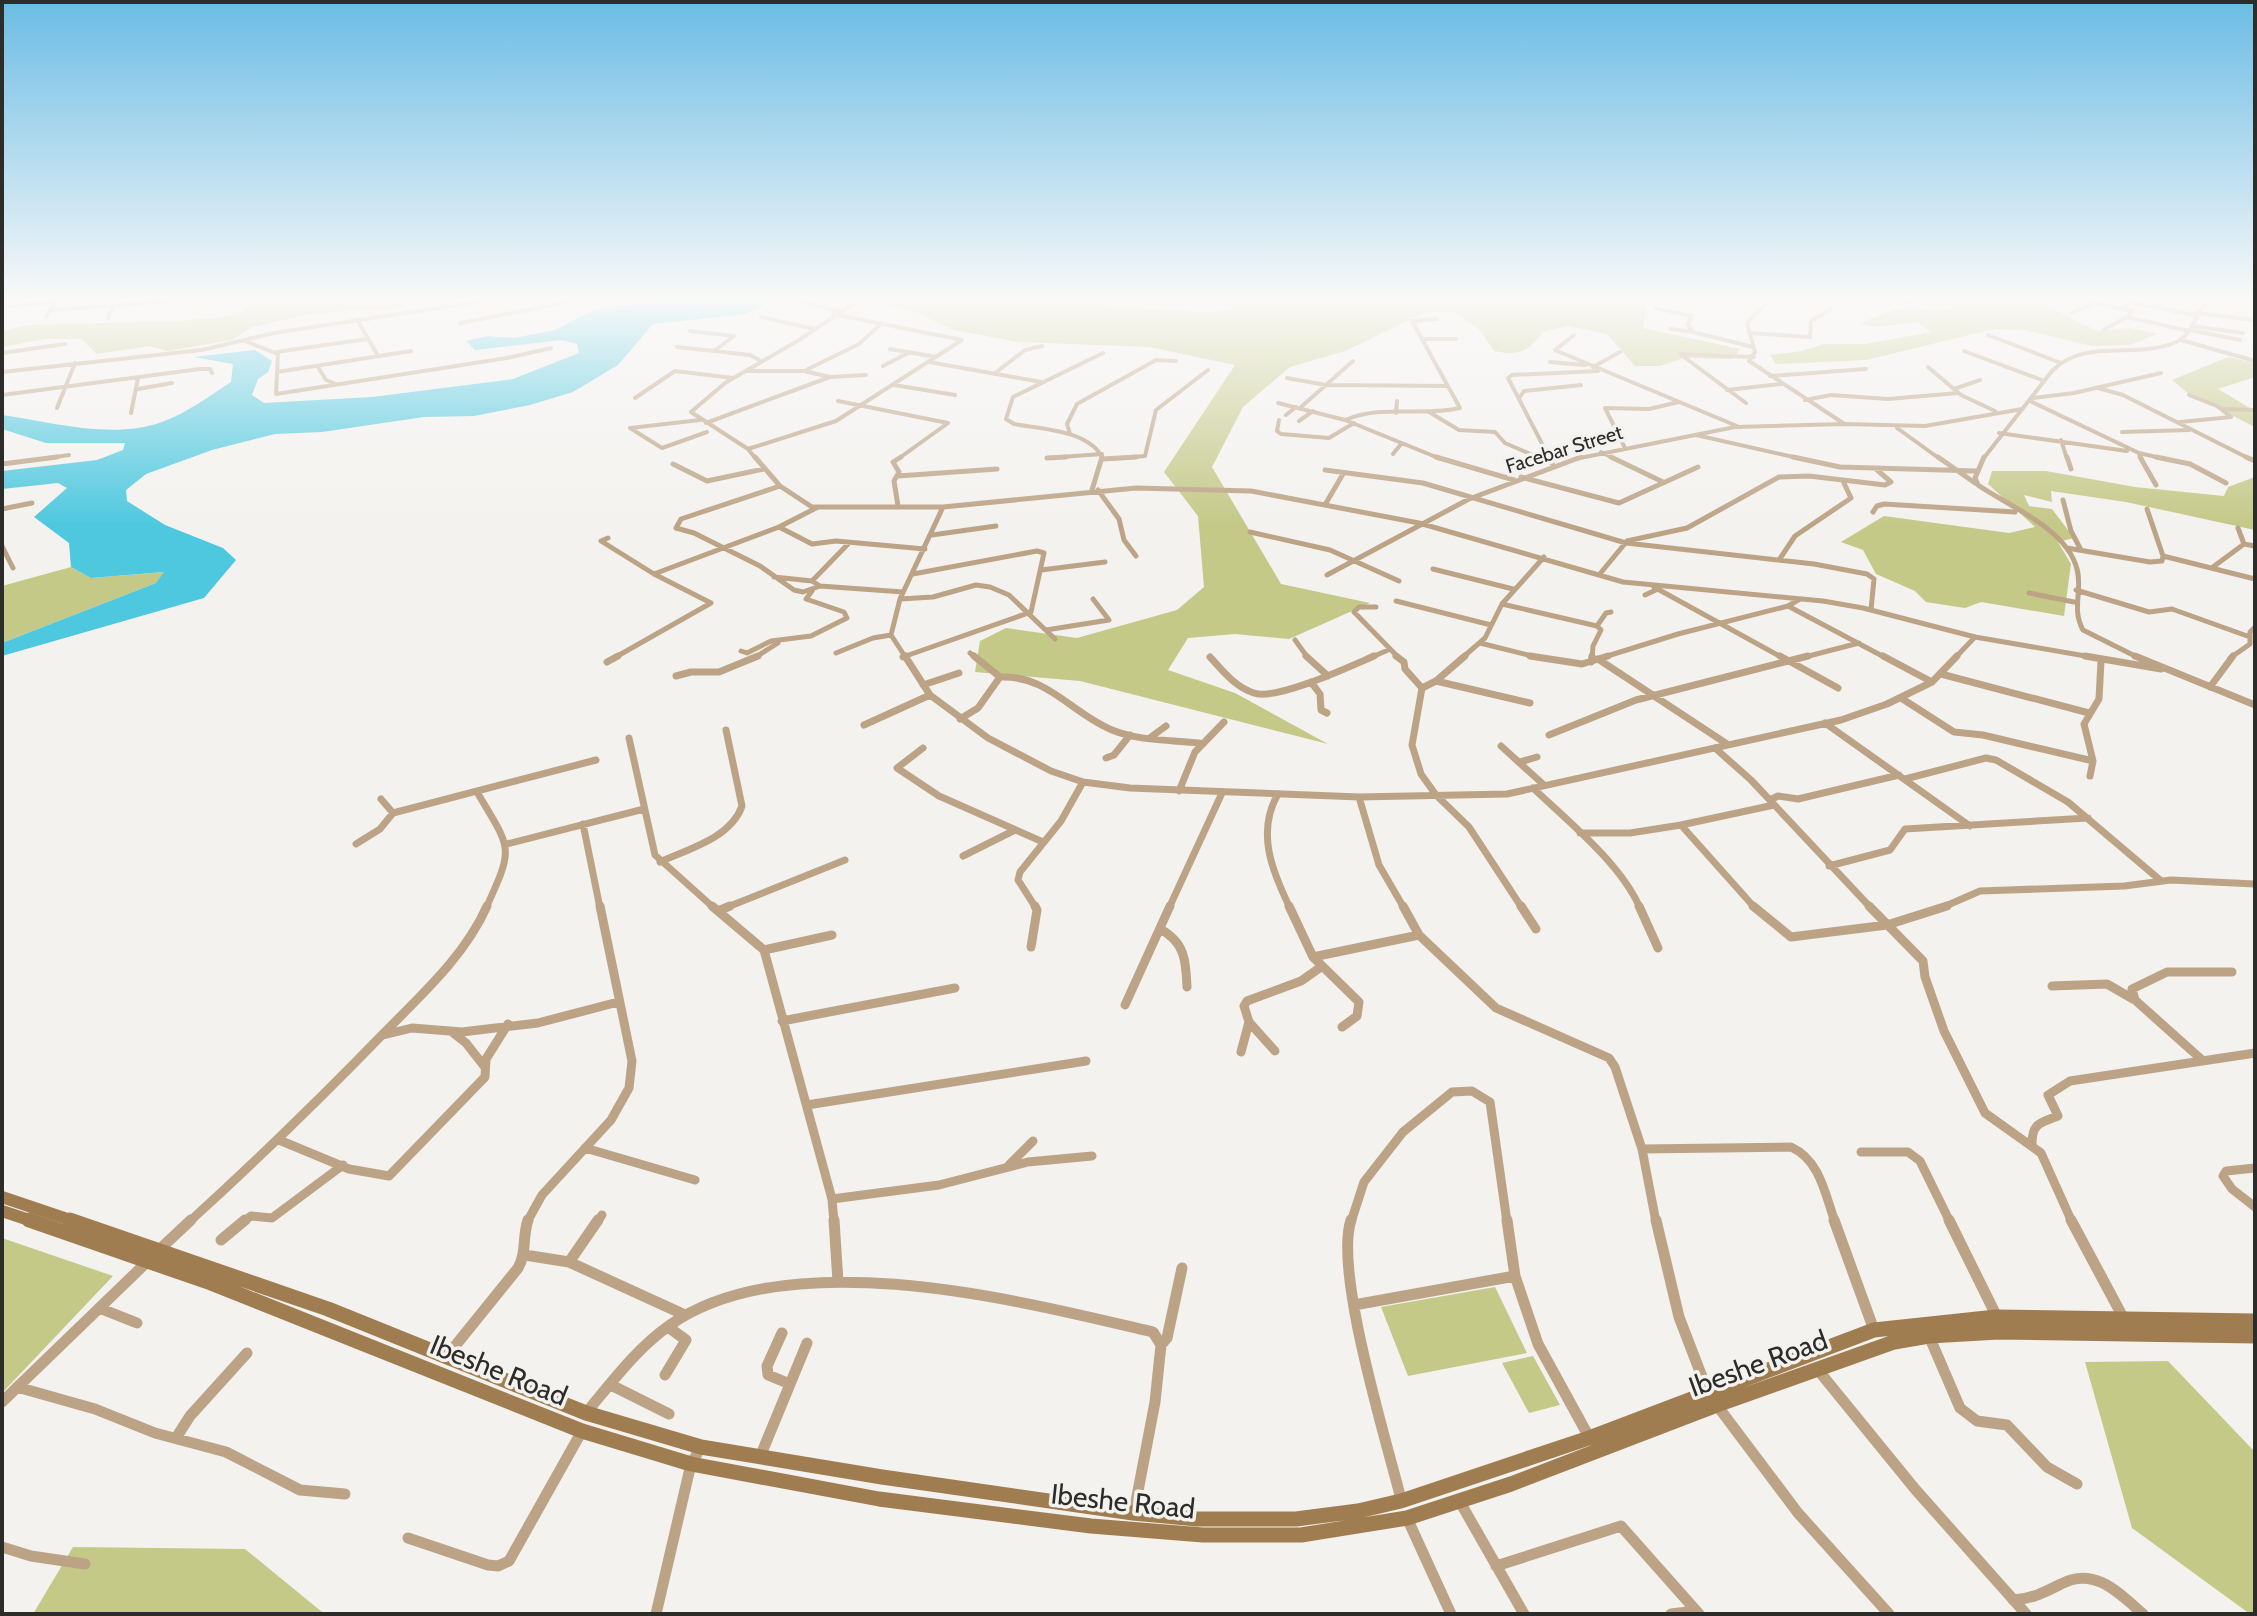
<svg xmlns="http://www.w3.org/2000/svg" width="2257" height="1616" font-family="Cabin,sans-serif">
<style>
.green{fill:#c4c988}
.water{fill:#4ec8de}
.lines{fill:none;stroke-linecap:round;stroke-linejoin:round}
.minor-far4{stroke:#bca386;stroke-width:4}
.minor-far3{stroke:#bca386;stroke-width:5}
.minor-far2{stroke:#bca386;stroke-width:7}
.minor-far1{stroke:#bca386;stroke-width:9}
.minor{stroke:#bca386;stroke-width:11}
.secondary-far1{stroke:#a07d50;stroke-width:12}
.secondary{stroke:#a07d50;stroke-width:15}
.labels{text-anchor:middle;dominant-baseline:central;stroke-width:7;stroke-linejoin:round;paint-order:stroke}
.far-street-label{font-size:20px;fill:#2c2c2b;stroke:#f3f2ef}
.near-street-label{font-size:28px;fill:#2c2c2b;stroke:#f3f2ef}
</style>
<rect width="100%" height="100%" fill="#f3f2ef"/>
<path class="green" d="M257 299H427L386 310H351L301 316 250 328 232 340 167 351 150 346 97 354 81 339H45L2 347V332L25 325 181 321 238 315Z
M856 299H1044L1078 305 1205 312 1232 310 1241 299H1663L1646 303 1643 328 1740 349 1733 359 1684 358 1660 366H1635L1607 334 1567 326 1543 332C1528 352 1519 356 1494 351L1480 330 1452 311 1424 313 1345 351 1290 367 1243 407 1212 467 1281 584 1370 603 1289 639 1235 634 1188 638 1168 670 1235 693 1328 744 1080 681 975 672 980 641 1006 628 1077 638 1177 610 1204 587 1198 516 1164 472 1235 365 1149 347 1018 342 954 330 915 312Z
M1942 299H2033L2097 331 2131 328 2157 334 2130 345 2092 346 2025 330 1994 329 1866 360 1776 364 1770 355 1802 351 1824 344H1865L1931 332 1917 322 1877 327 1859 324C1875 317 1890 309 1908 308 1924 307 1943 315 1957 306Z
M2228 357 2255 363V377L2218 389 2255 411V427L2189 394 2172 380Z
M1992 471H2046L2135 487 2224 496 2228 487 2255 477V530L2126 502 2051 491 2052 502 2024 495 2029 506 2052 509 2074 538 2058 542 2071 564 2064 616 1981 602 1965 608 1926 602 1915 591 1876 574 1863 550 1841 542 1884 516 2009 533 2035 527 1988 484Z
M71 567 91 578 165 572 156 583 2 643V586Z
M2 1238 113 1276 2 1393Z
M1495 1287 1527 1353 1408 1376 1381 1307Z
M1533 1356 1560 1405 1529 1413 1502 1363Z
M2168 1361 2255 1452V1614H2250L2132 1528 2085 1362Z
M73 1547 245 1549 322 1612 33 1614Z"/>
<path class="water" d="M689 299H776L746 314 653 324 618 365 573 392 530 405 474 416 424 417 322 432 275 434 212 450 146 474 126 490 127 501 165 525 223 548 236 560 204 598 2 656V643L156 583 164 572 91 578 71 567 69 543 34 517 67 488 58 483 2 489V471L97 460 123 450 125 443H46L2 429V415C52 422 112 440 162 422 187 413 209 396 231 382L233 364 194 357 255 350 272 361 268 372 258 379 252 395 264 403 372 397 513 379 579 353 577 344 562 340 475 350 466 341 487 336 514 338 555 330 598 308Z"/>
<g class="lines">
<path class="minor-far4" d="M791 299 838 311
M1766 299 1768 301 1747 323 1755 352 1749 361 1843 423
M1896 299 1910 302
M2078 299 2132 311 2127 317 2189 331
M238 304 241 299
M2 307 56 302 46 317
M1656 308 1691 316 1688 325 1693 332 1753 347
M2122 308 2131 302 2194 315
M50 310 200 299
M2071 313 2095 303
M2195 313 2255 320
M761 317 814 329
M108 318 114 305
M358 321 378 356
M460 323 583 299
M2192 326 2243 333
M1671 329 1693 332
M2103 330 2127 317
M2190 330 2240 340
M690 331 734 336 714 351 750 355 761 361
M1749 333 1810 337 1811 321 1830 310 1831 299
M1574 335 1555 350 1737 426
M1988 335 2061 363
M1422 339H1456
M2181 340 2255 361
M245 341 278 354 276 394 507 358 551 348
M677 347 714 351
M890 349 936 357
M1964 351 2042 380
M276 352 367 339
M2 353 65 344
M929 362 1041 382
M1550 362 1585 365
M883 366 910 352
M318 367 326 380 336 384
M1593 367 1620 352
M1928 367 1961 395 1995 411
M806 370 859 344 882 323
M2 372 202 350 274 333 497 299
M277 372 411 351
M995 373 1025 350 1042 346
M1770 376 1866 369
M830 377 866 375
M1287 378 1326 385 1448 386
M894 385 955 395
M2098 388 2123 395 2250 459
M138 389 172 383
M1954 389 1980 380
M1727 390 1781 384
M2 395 200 369H210L212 373
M1520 397 1524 391 1581 385
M635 398 675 371 733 378
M2033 398 2074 393 2161 373
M1805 400 1831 395 1888 399 1958 393
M838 401 948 423 898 459
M2030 401 2139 453 2165 459
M1278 403 1345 420 1441 459
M1746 403 1680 354 1754 357
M1301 407 1353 361
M57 408 75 363
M2224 409 2255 410
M1429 412 1459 430 1495 432 1505 443 1542 459
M131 413 138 378
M1396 413 1397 401
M1286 415 1296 407
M700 420 630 428 662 448 707 432
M1279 420 1277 431 1281 434 1329 438 1354 423
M1345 420C1382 404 1422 417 1460 408L1412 321 1437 319
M1299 421 1313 411
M2180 422 2231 417 2217 406 2189 395
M706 423 830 377 804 371H746
M1897 428 1940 459
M2122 432 2189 430
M1999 433 2127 451
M1070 434 1067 424 1077 404 1156 360 1176 361
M1696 435 1802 459
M2061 440 2067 459
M1624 446 1605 408 1649 409 1679 402
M748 449 836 421 962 340 833 314
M1601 452 1615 459
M1393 454 1402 443
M2139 454 2142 459
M1047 458 1102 454
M42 459 69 455
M756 459 748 449 691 412 725 383 799 340 856 302
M1103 459C1090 430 1041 429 1014 424L1006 419 1013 397 1103 353
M1108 459 1145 456 1156 410 1208 370
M1550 459 1508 378 1512 375 1598 371
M1575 459 1735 427 1845 424 1925 426 2022 409
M1983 459 2052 371C2085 337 2136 360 2176 342 2195 333 2195 310 2211 299"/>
<path class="minor-far3" d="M755 457 780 486 812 507H943L1136 488 1251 491 1419 523 1623 582 1823 601 1863 608 1975 637 2097 658
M1436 457 1514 480
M1537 457 1550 462
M1549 457 1553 465
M1611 457 1663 482
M1793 457 1840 467 1977 471
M1938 457 1975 483
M1984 457 1975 478 1978 485C2010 507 2066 528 2077 569 2083 591 2071 608 2083 630L2139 658
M2067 457 2071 469
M2140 457 2156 485
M2156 457 2190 464 2226 483
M2246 457 2255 461
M1047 458 1066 457
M1103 459 1136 457
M2 464 57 457
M673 464 707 481 764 469
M1325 470 1423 483 1626 543 1814 564 1867 574 1874 579 1871 610
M898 476 997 469
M1521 477 1619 503 1698 467
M780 486 681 519 676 528 694 533 760 566 794 590 803 592 820 586
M1092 490 1102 457
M1098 490 1119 519 1124 540 1136 556
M2063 500 2071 531 2081 550
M1326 503 1343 474
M898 506 894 481 899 472 893 462 901 457
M2 509 32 503
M2147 509 2163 556
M1873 512 1877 506 1884 504 2015 512
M779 527 812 544 836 541 925 549
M2238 528 2244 544
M1250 532 1330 550 1399 581
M932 535 996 526
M608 538 601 541 654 574 711 603 614 658
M2 546 13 568
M2067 548 2150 562 2162 561 2163 556
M2163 556 2255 579
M1779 560 1795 536 1851 498 1843 481
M2213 567 2244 544 2255 546
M1433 569 1513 589
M1041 570 1105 562
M654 574 779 527 818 507
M1327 575 1469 499 1581 457
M1599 575 1627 541 1687 528 1779 477 1809 476 1885 485 1891 482 1876 469
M774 577 812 581 820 586 903 592
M812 581 848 544
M1654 587 1783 658
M2076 590 2149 612 2172 609 2250 637
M2029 593 2074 602
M1645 595 1658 589
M900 599 933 597 976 585 990 587 1009 595 1055 639
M1396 601 1491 625
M1502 604 1597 626
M1788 606 1886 658
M1376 607H1359L1354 612 1399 658
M1046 630 1109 620 1093 599
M1295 640 1308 658
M1480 643 1540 658
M741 651 747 653 771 641 811 636 847 618 844 612 806 599 812 591
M836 653 873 638 891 635
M970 653 976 658
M903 657 1031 612 1044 553 1037 551 913 574
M754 658 778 643
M906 658 891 635 900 599 943 507
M1370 658 1388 650
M1462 658 1485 638 1502 604 1544 557
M1592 658 1593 646 1601 630 1597 626 1606 613 1611 612
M1601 658 1678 634 1788 606 1800 599
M1801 658 1859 643
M1955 658 1975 637
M2230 658 2250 644V632L2255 627"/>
<path class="minor-far2" d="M905 656 930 695 988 738 1051 771 1083 782 1130 788 1359 797 1507 794 1841 720 1887 704 1932 682 1957 656
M974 656 1000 677
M1306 656 1328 676
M1396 656 1404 662 1405 669 1422 688
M1465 656 1436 681 1422 688 1412 745 1421 774 1436 795 1469 827 1522 908
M1530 656 1582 664 1608 656
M1780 656 1838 688
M1883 656 1932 682
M2085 656 2161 669
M2135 656 2255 705
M903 657 906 656
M1210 657C1223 671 1235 687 1254 693 1276 701 1351 666 1374 656
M1598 659 1727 744
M607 662 618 656
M1591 662 1592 656
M1941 674 2089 713
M676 676 691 672H719L758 656
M1436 681 1530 703
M1311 682 1320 694 1321 710 1327 713
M923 685 959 673
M2210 687 2233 656
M1901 698 1954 732 1983 735 2093 761
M960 719 978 708 1000 677C1048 675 1071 713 1112 730 1139 741 1170 740 1199 743
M1825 723 1970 826
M864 725 930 695
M1549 735 1636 700 1808 656
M1151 737 1166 726
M629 738 655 855 714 908
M1501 746 1544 785
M923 748 897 768 939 796 1043 842
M1715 748 1751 780 1871 908
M1106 758 1114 755 1130 735
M1520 762 1537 757
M2090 776 2093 761 2084 724 2099 699 2101 661
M1905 779 1986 758 1996 760 2068 802 2160 880
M1533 788C1568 821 1621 864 1640 908
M1179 791 1195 752 1224 722
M477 792C511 850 515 845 486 908
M1278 794C1256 832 1272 871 1290 908
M1359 797 1379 865 1404 908
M381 799 393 813
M1770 800 1778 796 1798 799 1899 775
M583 824 600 908
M1580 833H1630L1681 825
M356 844 380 829 393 813 596 760
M507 844 644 809
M963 856 1013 831
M660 862C688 849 731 838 742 806L726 730
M1829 866 1890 850 1905 829 2088 818
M725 908 845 860
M1036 908 1018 880 1020 872 1061 821 1083 782
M1169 908 1222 793
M1755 908 1681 825 1774 805
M1941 908 1980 891 2124 886 2171 880 2255 884"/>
<path class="minor-far1" d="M712 906 764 950 832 1199 834 1222
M1289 906 1313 957 1359 1002 1357 1016 1342 1027
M1403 906 1419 935 1496 1008 1609 1058 1615 1067 1642 1149 1656 1222
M1521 906 1536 929
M1639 906 1658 948
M1753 906 1791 937 1887 925 1947 906
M1869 906 1923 961 1925 977 1944 1031 1985 1113 2041 1153 2072 1222
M718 911 730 906
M1160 929C1185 942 1186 961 1187 987
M1031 947 1037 910 1035 906
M764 950 832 935
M1313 957 1419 935
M2052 986 2107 984 2133 999
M1125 1005 1170 906
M782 1021 955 988
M452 1032 466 1043 484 1066
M383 1035 412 1028 462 1032 538 1023 618 1002
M1275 1051 1249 1022 1244 1006 1247 1001 1301 981 1321 967
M1241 1052 1249 1022
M2201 1059 2135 1000 2132 989 2167 972H2232
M807 1105 1086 1061
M279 1140 349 1169 389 1176 485 1077 486 1059 508 1024
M2032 1144C2032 1123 2040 1123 2058 1116L2048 1095 2070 1081 2255 1053
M585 1148 695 1180
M1642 1149 1791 1147C1820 1160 1825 1194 1835 1222
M1861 1152H1908L1920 1161 1950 1222
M1009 1165 1033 1141
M2255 1168 2226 1171 2223 1176 2232 1189 2255 1207
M832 1199 939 1185 1028 1162 1092 1156
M189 1222C256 1161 320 1099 383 1034 421 995 465 956 487 906
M243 1222 251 1216 272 1218 343 1165
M527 1222 542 1195 611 1120 629 1088 632 1061 600 906
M597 1222 602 1215
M1351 1222 1364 1182 1403 1132 1452 1092 1472 1091 1490 1102 1507 1222"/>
<path class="minor" d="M834 1220 838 1282
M1351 1220C1334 1272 1386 1439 1401 1499
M1507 1220 1515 1276 1538 1344 1589 1437
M1656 1220 1679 1317 1709 1395
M1834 1220 1874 1330
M1949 1220 1996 1315
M2071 1220 2124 1319
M221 1240 245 1220
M160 1249 191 1220
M525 1255 569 1262 685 1315
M569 1262 598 1220
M1354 1305 1515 1276
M99 1308 137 1323
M782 1333 767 1366 768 1375 790 1384
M1929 1336 1960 1408 1977 1421 2007 1425 2047 1467 2077 1484
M447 1356 518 1268C527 1252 522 1238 528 1220
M1818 1370 1915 1489 2026 1614
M665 1375 686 1340 668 1327
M611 1385 669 1414
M17 1387 95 1409 155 1433 226 1452 300 1490 345 1494
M2 1402 148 1261
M1716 1404 1798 1513 1889 1614
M586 1413C612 1382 637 1348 670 1325 790 1241 1021 1301 1153 1332L1161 1345
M176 1438 190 1416 247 1353
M760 1457 807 1343
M1460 1502 1524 1614
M1134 1512 1155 1402 1161 1345 1167 1338 1182 1268
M1407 1518 1451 1614
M408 1538 488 1565 498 1566 509 1561 582 1431
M2 1547 31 1556 85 1564
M1496 1566 1621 1526 1699 1614
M2013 1600C2032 1599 2045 1592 2061 1584 2094 1566 2119 1593 2143 1614
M656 1614 691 1464 701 1447
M1671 1614 1696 1611"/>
<path class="secondary-far1" d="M2 1197 76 1222
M2 1211 35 1222"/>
<path class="secondary" d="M29 1220 211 1283 582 1431 691 1464 879 1499 1091 1526 1203 1535H1301L1407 1518 1511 1484 1717 1405 1894 1342 1929 1336 1999 1332 2255 1336
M70 1220 328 1309 586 1413 701 1447 882 1477 1133 1513 1197 1519H1296L1358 1511 1401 1501 1589 1438 1874 1330 1996 1317 2255 1321"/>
</g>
<linearGradient id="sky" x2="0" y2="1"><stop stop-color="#6abce4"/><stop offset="0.57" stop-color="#faf9f8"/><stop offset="1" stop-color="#faf9f8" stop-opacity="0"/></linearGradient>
<rect width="2257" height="525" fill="url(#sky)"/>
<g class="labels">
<g class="far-street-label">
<text transform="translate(1564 449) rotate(-17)">Facebar Street</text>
</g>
<g class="near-street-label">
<text transform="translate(1758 1363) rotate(-20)">Ibeshe Road</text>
<text transform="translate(499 1370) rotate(22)">Ibeshe Road</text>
<text transform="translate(1123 1501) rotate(6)">Ibeshe Road</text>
</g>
</g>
<rect width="2257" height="1616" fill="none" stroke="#2c2c2b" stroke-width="8"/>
</svg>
